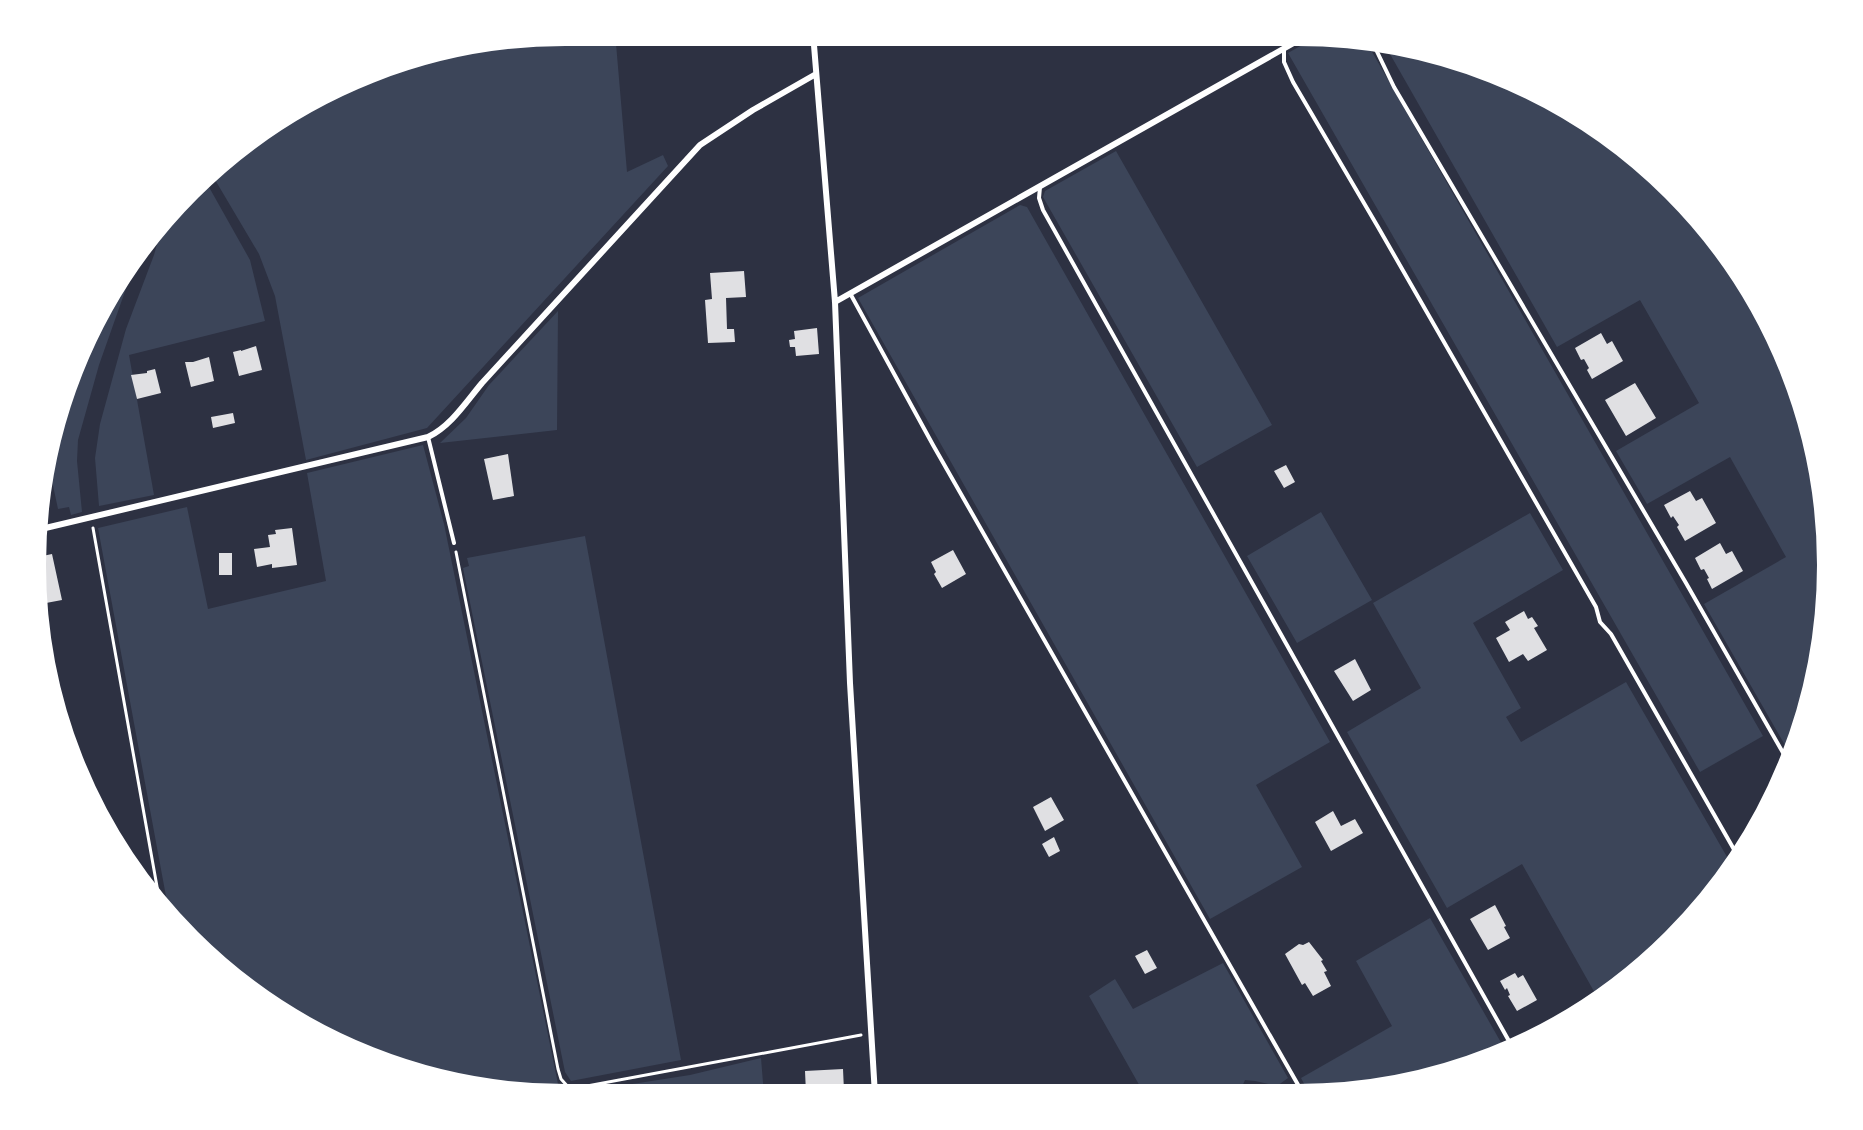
<svg xmlns="http://www.w3.org/2000/svg" width="1863" height="1130" font-family="'Source Sans 3',sans-serif">
<style>
.green{fill:#3c4559}
.building{fill:#e0e0e3}
.lines{fill:none;stroke-linecap:round;stroke-linejoin:round}
.path{stroke:#fff;stroke-width:3}
.service{stroke:#fff;stroke-width:4}
.minor{stroke:#fff;stroke-width:6}
.rim{fill:none;stroke:#fff;stroke-width:8}
</style>
<rect width="100%" height="100%" fill="#2d3142"/>
<path class="green" d="M565 32H615L627 172 663 155 668 166 427 428 306 460 275 296 259 254 211 173 241 142 394 60Z
M1318 36H1363L1763 736 1700 772 1288 53Z
M1382 40 1502 72 1622 142 1699 213 1760 298 1803 393 1827 495 1830 600 1813 703 1799 740 1786 747 1704 604 1786 557 1730 457 1647 504 1616 451 1699 403 1640 300 1557 347Z
M1116 151 1272 425 1197 467 1043 197 1045 191Z
M205 180 250 260 265 321 129 355 154 495 99 506 95 458 100 424 126 329 154 255 162 226Z
M1020 205 1027 207 1330 742 1256 785 1302 867 1210 919 858 298Z
M140 249 99 365 78 440 77 461 82 512 71 515 69 507 58 509 48 462 60 394 122 268Z
M558 311 557 430 440 443 466 418 489 385Z
M423 445 444 524 558 1084 517 1094H496L361 1058 241 988 170 918 98 528 187 507 208 609 326 581 307 473Z
M1321 512 1372 600 1297 643 1247 556Z
M1530 513 1563 570 1473 623 1521 708 1506 717 1521 742 1626 682 1734 869 1721 890 1650 966 1600 1002 1522 864 1447 908 1347 732 1421 688 1373 603Z
M585 536 681 1060 571 1081 565 1072 463 568 469 566 467 558Z
M1430 918 1507 1053 1469 1070 1333 1097H1311L1301 1078 1392 1026 1356 961Z
M1223 963 1288 1078 1277 1086 1255 1081 1245 1080 1241 1089 1243 1097H1146L1089 996 1115 979 1133 1009Z
M761 1058 764 1095 568 1094 690 1075Z"/>
<path class="building" d="M744 271 746 297 726 298 727 329H734L735 342 708 343 705 300 712 299 710 273Z
M817 328 819 354 796 356 795 347H790L789 340 795 339 794 331Z
M1601 333 1607 344 1612 341 1623 361 1592 379 1587 370 1589 368 1584 359 1581 360 1575 348Z
M256 346 262 370 239 376 233 352 241 350V351Z
M209 357 214 381 191 387 185 362H193Z
M155 369 161 393 137 399 131 375 147 373V371Z
M1635 383 1656 418 1626 436 1605 400Z
M233 413 235 423 213 428 211 417Z
M508 454 514 496 493 500 484 459Z
M1286 465 1295 482 1284 488 1274 471Z
M1690 491 1696 501 1702 498 1716 523 1685 541 1677 527 1679 525 1673 516 1671 518 1664 505Z
M292 528 297 565 272 568V564L257 567 254 549 270 547 268 535 276 534 275 530Z
M1720 543 1726 554 1732 551 1743 571 1712 589 1707 579 1709 578 1704 569 1701 570 1695 558Z
M953 550 966 574 942 588 934 574 936 572 931 562Z
M219 553H232V575H219Z
M52 554 62 600 46 603 40 579 36 580 35 574 33 575 32 565 33 558Z
M1524 611 1528 619 1532 617 1538 626 1534 628 1547 650 1528 661 1523 654 1509 662 1496 638 1510 630 1505 622Z
M1355 659 1371 690 1353 701 1334 671Z
M1051 797 1064 820 1045 831 1033 807Z
M1775 803 1766 817 1762 825 1756 814Z
M1333 811 1341 826 1355 819 1363 833 1331 851 1315 822Z
M1054 837 1060 851 1049 857 1042 844Z
M1495 905 1506 926 1504 927 1510 938 1488 950 1470 919Z
M1309 942 1323 960 1321 961 1327 971 1324 972 1331 986 1313 996 1305 983 1302 985 1285 954 1299 944 1303 945Z
M1147 950 1157 968 1145 974 1135 956Z
M1515 973 1518 978 1523 975 1537 1000 1517 1011 1508 996 1510 995 1507 988 1505 990 1500 981Z
M1553 1023 1557 1030 1536 1040 1533 1035Z
M843 1069 844 1091 806 1093 805 1071Z"/>
<g class="lines">
<path class="path" d="M93 528 161 909
M456 552 558 1069 561 1079 570 1089
M544 1094 861 1035"/>
<path class="service" d="M1370 37 1394 87 1686 583 1790 765
M1284 49V62L1293 82 1378 227 1596 607 1600 622 1611 634 1740 860
M1040 187 1039 198 1043 210 1514 1050
M851 295 933 445 1305 1097
M428 437 454 543"/>
<path class="minor" d="M813 33 835 302 850 683 875 1095
M835 302 1306 36
M37 530 428 437C451 426 466 402 482 383L700 145 753 110 816 74"/>
</g>
<path d="M0 0H1863V1130H0ZM565 42H1298A523 523 0 0 1 1821 565V565A523 523 0 0 1 1298 1088H565A523 523 0 0 1 42 565V565A523 523 0 0 1 565 42Z" fill="#fff" fill-rule="evenodd"/>
<path class="rim" d="M565 42H1298A523 523 0 0 1 1821 565V565A523 523 0 0 1 1298 1088H565A523 523 0 0 1 42 565V565A523 523 0 0 1 565 42Z"/>
</svg>
